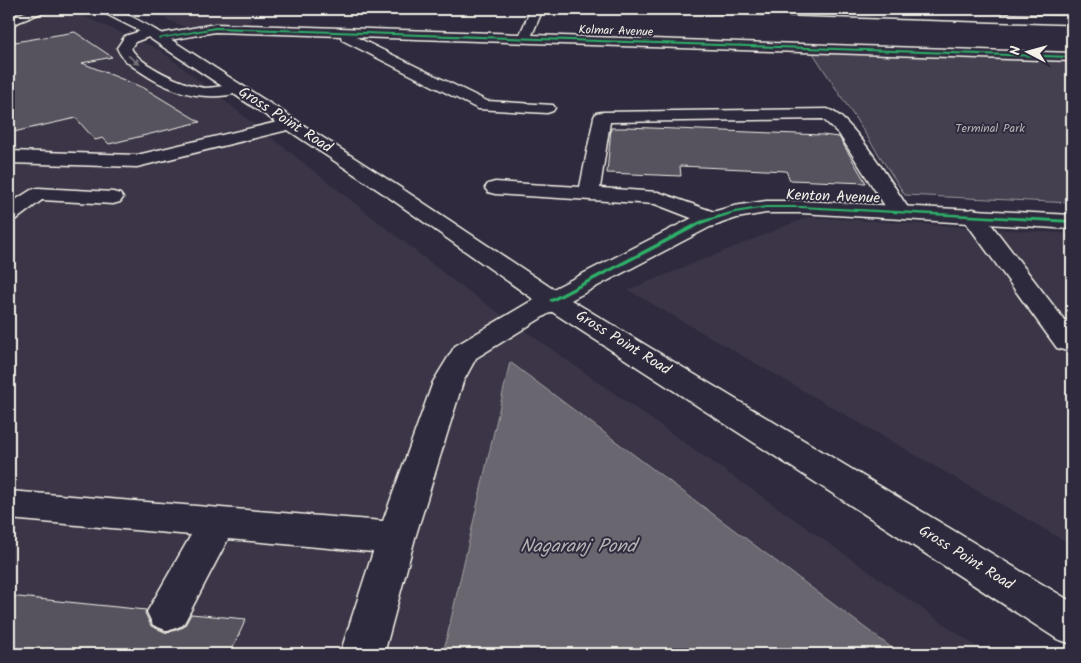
<svg xmlns="http://www.w3.org/2000/svg" width="1081" height="663" font-family="Kalam,sans-serif">
<style>
.built{fill:#3b3647}
.green{fill:#454050;stroke:#9c989c}
.water{fill:#6a6670;stroke:#a19ea0}
.building{fill:#56525f;stroke:#f4f1e8}
.lines{fill:none;stroke-linecap:round;stroke-linejoin:round}
.minor-casing{stroke:#f4f1e8;stroke-width:3}
.major-casing{stroke:#f4f1e8;stroke-width:3}
.minor{fill:#2f2a3d;fill-rule:evenodd}
.major{fill:#2f2a3d;fill-rule:evenodd}
.cycleway-casing{stroke:#2f2a3d;stroke-width:3}
.cycleway{fill:#2db169;fill-rule:evenodd}
.oneway{fill:#747079}
.labels{text-anchor:middle;dominant-baseline:central;stroke-width:4;stroke-linejoin:round;paint-order:stroke}
.far-street-label{font-size:12px;fill:#f4f1e8;stroke:#2f2a3d}
.far-park-label{font-size:12px;fill:#b7b3b3;stroke:#2f2a3d}
.street-label{font-size:15px;fill:#f4f1e8;stroke:#2f2a3d}
.near-water-label{font-size:19px;font-style:italic;fill:#b6b2b2;stroke:#2f2a3d}
</style>
<rect width="100%" height="100%" fill="#2f2a3d"/>
<filter id="ink" filterUnits="userSpaceOnUse"><feTurbulence type="fractalNoise" baseFrequency=".02" numOctaves="2"/><feDisplacementMap in="SourceGraphic" scale="10" xChannelSelector="R" yChannelSelector="G"/><feConvolveMatrix kernelMatrix="1 2 1 2 8 2 1 2 1" color-interpolation-filters="sRGB"/></filter>
<g filter="url(#ink)">
<path class="built" d="M142 9H269L248 22 194 31Z
M62 12H74L160 50 455 282 987 654H9V27L47 13Z
M808 217 1072 234V545L628 290Z"/>
<path class="green" d="M811 50 1072 59V203L905 195Z"/>
<path class="water" d="M510 362 900 654H443Z"/>
<path class="building" d="M75 32 112 57 82 63 144 88 200 122 109 144 103 138 95 140 76 118 9 133V43Z
M627 127 822 135 839 137 866 183 790 180 786 171 680 166 681 176 607 173 611 128H627Z
M9 596 146 610 145 613 151 626 167 633 184 627 191 614 246 619 230 654H9Z"/>
<g class="lines">
<defs>
<path id="minor" d="M109 9H130L128 11 110 15 104 12Z
M531 9H543L532 35 1072 53V61L356 37 487 101 553 105 555 108 553 111 547 113 478 109 342 40 341 36 215 32 159 42 153 38 159 34 215 24 520 34Z
M682 9H801L1072 16V24L688 12Z
M150 28 156 32 154 35 135 42 131 48C139 65 186 86 205 88 217 88 231 83 243 86L246 89 243 92C206 102 173 94 141 72 131 65 122 60 117 48L125 36Z
M827 109C852 115 895 189 911 212L908 217 900 218 892 217 839 134 823 119 610 122 600 188 658 192 720 214 723 219 720 224 712 226 655 204 495 194 488 192 485 188 488 184 495 182 580 187 594 117 596 113 602 112Z
M290 119 296 120 299 124 296 128 137 167 9 163V151L137 155Z
M38 188 113 192 120 194 123 198 120 202 113 204 42 200 17 219 9 220V204L31 190Z
M973 209 981 211 1072 330V349L1067 351 1057 348 965 221 962 216 965 211Z
M552 292 561 294 565 300 561 306 476 358 463 382 415 538 384 654H340L373 552 228 539 183 625 168 631 153 625 147 612 191 535 9 519V491L383 521 433 382 455 346 543 294Z"/>
<path id="major" d="M32 9H48L46 11 9 26V18Z
M96 9C120 7 143 23 164 35L401 188 553 289 694 217 734 206 766 201H801L1072 215V229L801 213H766L737 218 710 227 571 300 1072 602V644L1057 639 543 306 387 196 154 41 134 28Z"/>
</defs>
<use href="#minor" class="minor-casing"/>
<use href="#major" class="major-casing"/>
<use href="#minor" class="minor"/>
<use href="#major" class="major"/>
<defs>
<path id="cycleway" d="M215 27 1072 56V58L215 29 159 39 158 38Z
M766 206H801L1072 220V223L801 208H766L735 213 704 223 554 301 552 302 549 300 700 221 734 211Z"/>
</defs>
<use href="#cycleway" class="cycleway-casing"/>
<use href="#cycleway" class="cycleway"/>
</g>
<defs><path id="oneway-solid" d="M-6-.8H1V-3.2L6.5 0L1 3.2V.8H-6Z" transform="scale(1.25)"/></defs>
<use class="oneway" href="#oneway-solid" transform="translate(134 60) rotate(37)"/>
</g>
<g class="labels">
<g class="far-street-label">
<text transform="translate(616 31) rotate(2)">Kolmar Avenue</text>
</g>
<g class="far-park-label">
<text x="990" y="128">Terminal Park</text>
</g>
<g class="street-label">
<text transform="translate(285 120) rotate(33)">Gross Point Road</text>
<text transform="translate(833 197) rotate(2)">Kenton Avenue</text>
<text transform="translate(623 343) rotate(32)">Gross Point Road</text>
<text transform="translate(966 558) rotate(32)">Gross Point Road</text>
</g>
<g class="near-water-label">
<text x="578" y="547">Nagaranj Pond</text>
</g>
</g>
<rect width="1081" height="663" fill="none" stroke="#2f2a3d" stroke-width="30"/>
<rect x="15" y="15" width="1051" height="633" fill="none" stroke="#f4f1e8" stroke-width="2" filter="url(#ink)"/>
<g transform="translate(1028 52) rotate(276)" stroke="#2f2a3d" stroke-width="4" paint-order="stroke">
<path d="M0-4L9 19L0 12L-9 19Z" fill="#f4f1e8"/>
<text y="-8" font-size="14" font-weight="bold" text-anchor="middle" fill="#f4f1e8">N</text>
</g>
</svg>
